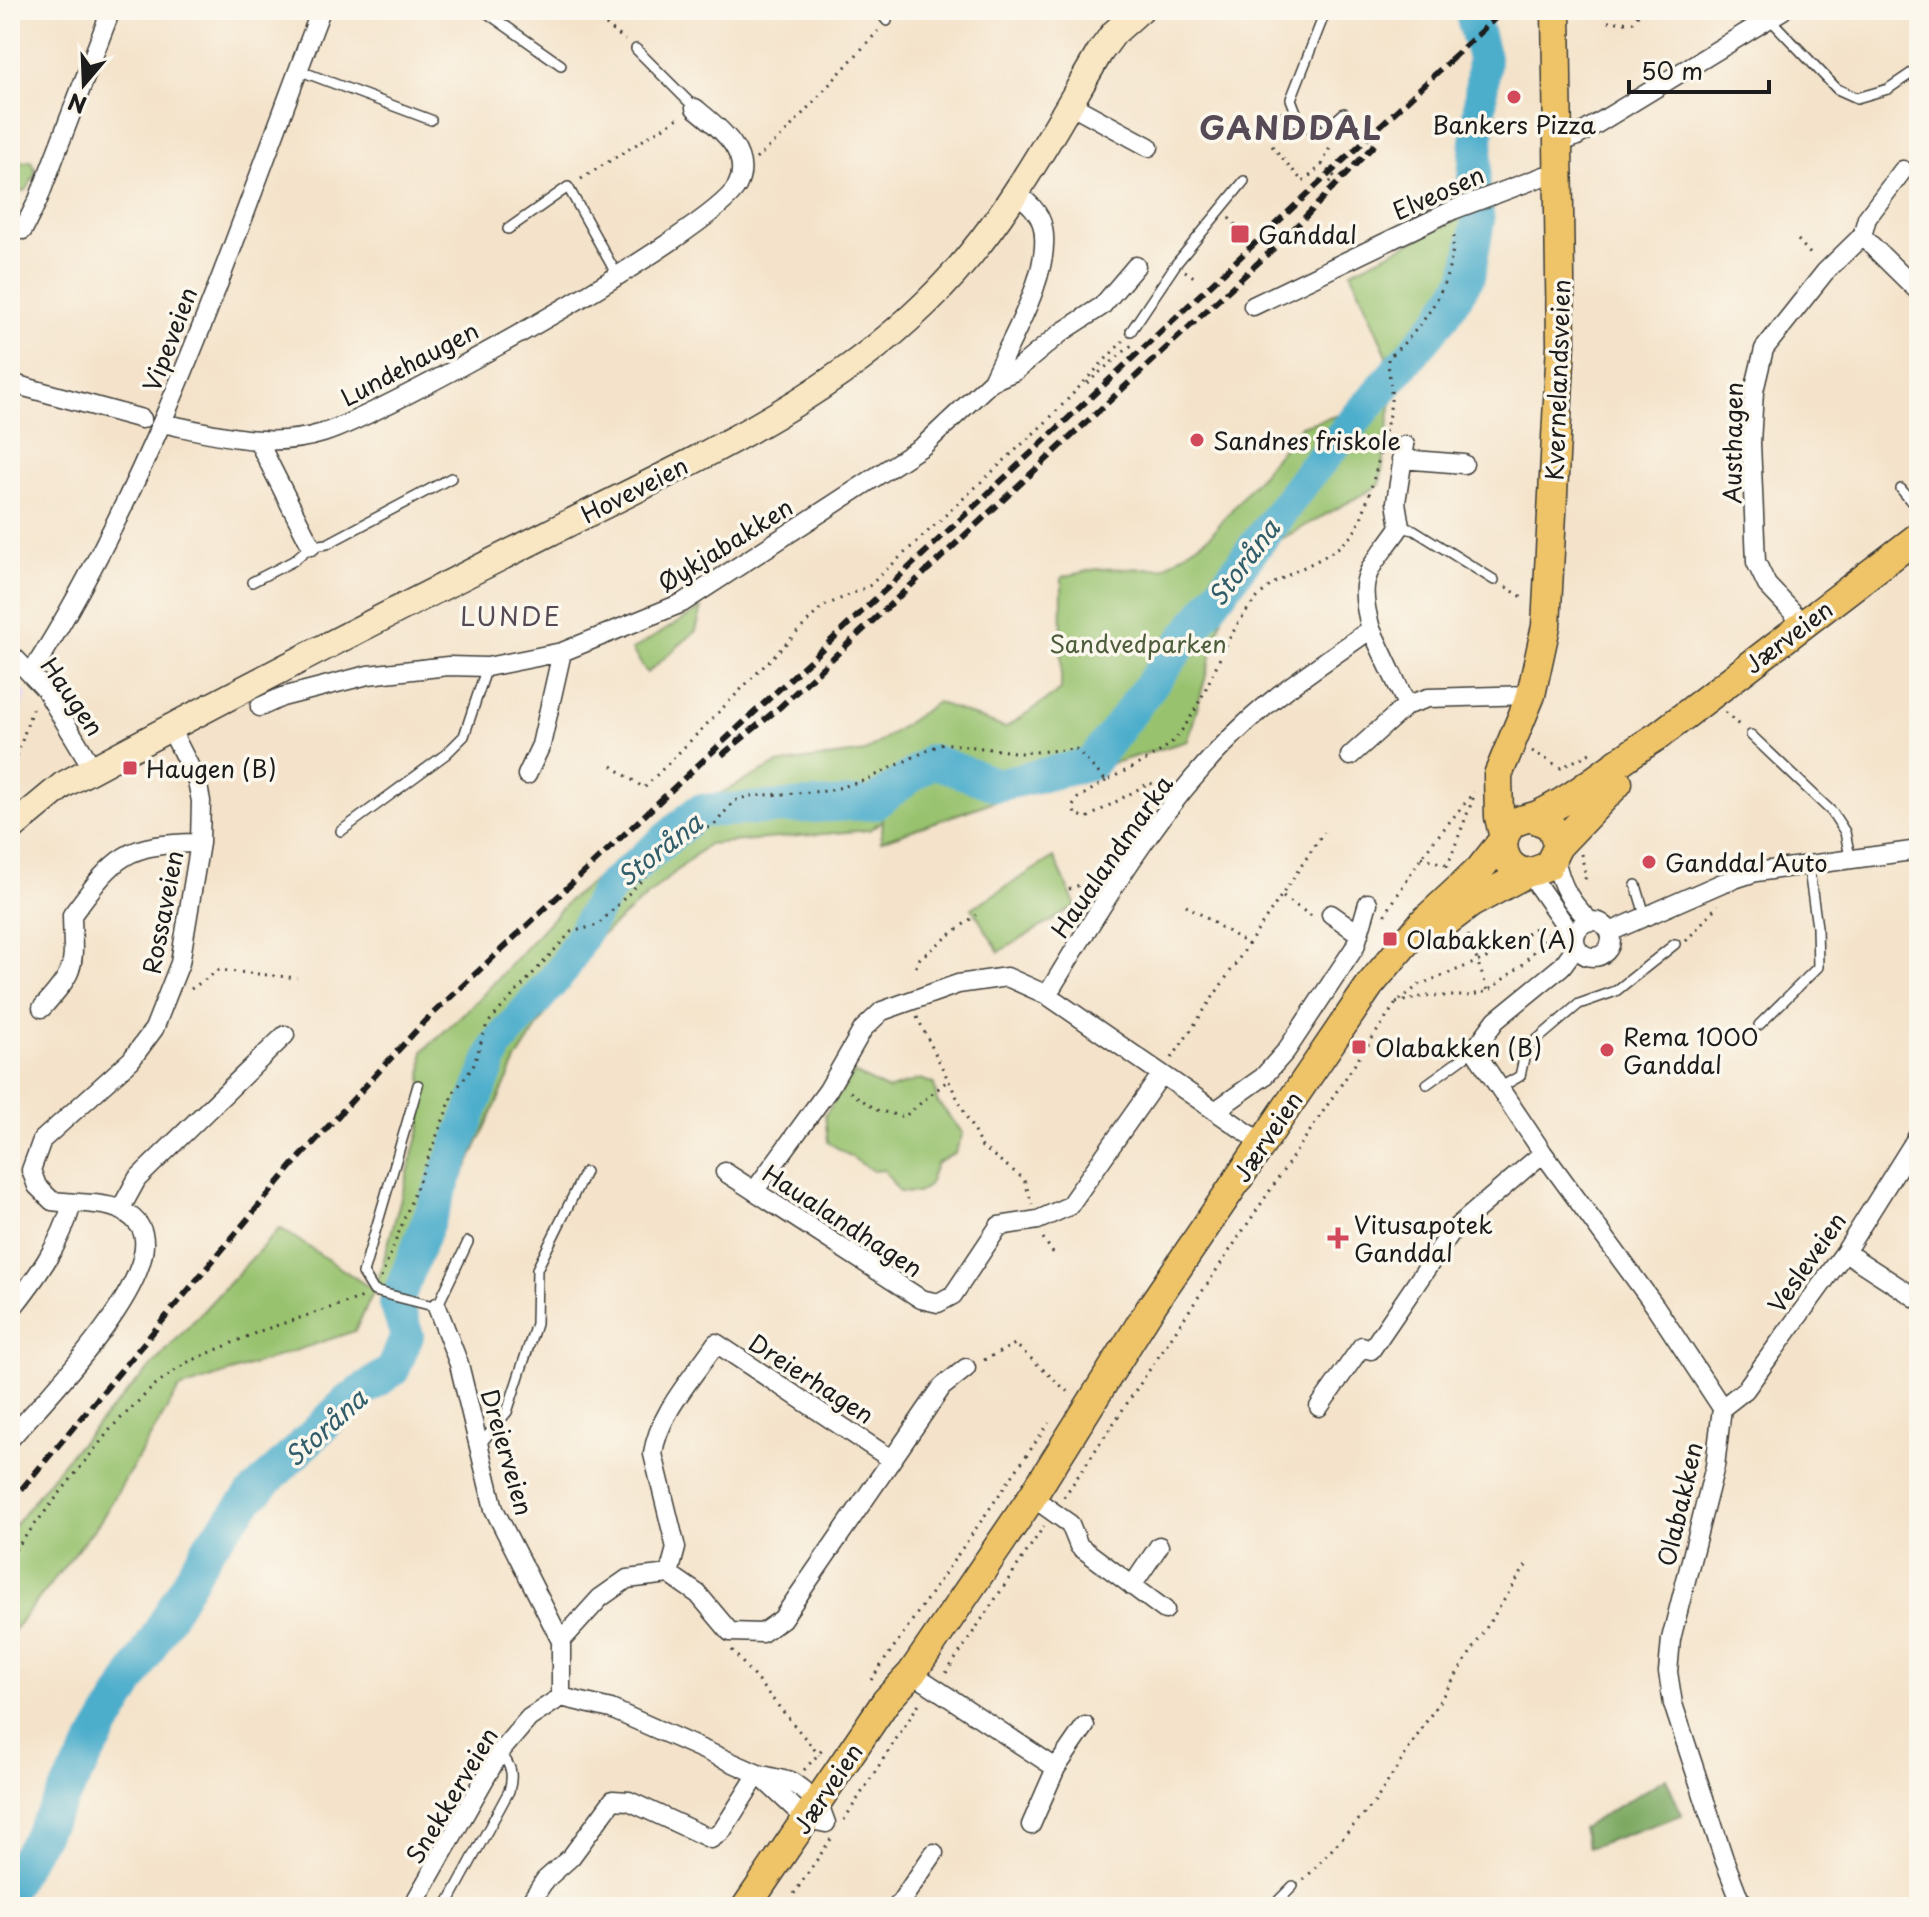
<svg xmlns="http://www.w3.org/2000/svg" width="1929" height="1917" font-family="'Playpen Sans',sans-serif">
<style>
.built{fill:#dfd4f5}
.green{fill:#98c26e;stroke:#5a6f45;stroke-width:2}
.forest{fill:#7aa861;stroke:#4b623e;stroke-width:2}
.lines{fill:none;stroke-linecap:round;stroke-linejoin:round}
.river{stroke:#4eaecc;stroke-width:34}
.lane-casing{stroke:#3c3a36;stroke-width:12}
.street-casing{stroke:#3c3a36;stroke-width:21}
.secondary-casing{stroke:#3c3a36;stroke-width:29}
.primary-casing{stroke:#3c3a36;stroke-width:31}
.path{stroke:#3c3a36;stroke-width:3;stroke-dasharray:2 6;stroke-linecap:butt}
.lane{stroke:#fff;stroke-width:9}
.street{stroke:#fff;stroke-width:18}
.secondary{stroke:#f9e7c3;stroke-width:26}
.primary{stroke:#efc469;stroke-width:28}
.rail{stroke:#1c1c1c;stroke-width:6;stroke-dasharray:12 6;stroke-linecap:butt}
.poi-dot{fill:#d1495b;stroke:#fbf7ec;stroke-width:3}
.labels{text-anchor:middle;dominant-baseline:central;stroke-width:7;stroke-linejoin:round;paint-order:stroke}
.poi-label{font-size:24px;fill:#1c1c1c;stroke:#fbf7ec;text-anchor:start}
.street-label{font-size:24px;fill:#1c1c1c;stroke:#fbf7ec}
.park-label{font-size:24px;fill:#4e5e3d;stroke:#fbf7ec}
.water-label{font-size:26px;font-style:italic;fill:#325e6b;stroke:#fbf7ec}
.neighbourhood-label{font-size:26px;letter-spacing:2px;fill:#564a57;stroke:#fbf7ec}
.district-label{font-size:32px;font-weight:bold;letter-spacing:2px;fill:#564a57;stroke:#fbf7ec}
</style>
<rect width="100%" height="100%" fill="#fbf7ec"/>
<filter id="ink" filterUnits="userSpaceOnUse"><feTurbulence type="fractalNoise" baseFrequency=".0125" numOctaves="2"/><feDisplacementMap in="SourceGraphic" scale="16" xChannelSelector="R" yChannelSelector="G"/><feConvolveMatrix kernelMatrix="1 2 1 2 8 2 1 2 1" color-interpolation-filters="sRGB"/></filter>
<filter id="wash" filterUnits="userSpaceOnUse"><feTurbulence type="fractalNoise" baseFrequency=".006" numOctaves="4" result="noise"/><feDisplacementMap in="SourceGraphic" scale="32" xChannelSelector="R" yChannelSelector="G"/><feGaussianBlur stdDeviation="1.8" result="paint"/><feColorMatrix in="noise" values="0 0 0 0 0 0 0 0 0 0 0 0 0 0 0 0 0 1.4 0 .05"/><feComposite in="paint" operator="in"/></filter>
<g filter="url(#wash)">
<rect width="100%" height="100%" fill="#f4e3ca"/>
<path class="built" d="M10 680 27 694 10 741Z"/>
<path class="green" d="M31 161 36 171 27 190 10 195V163Z
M1478 210C1469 284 1441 310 1388 358L1351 271Z
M1392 400 1380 485 1237 563 1188 741 1049 782 881 841 883 820 869 830 708 844 589 946 517 1059 412 1286 374 1291 355 1331 179 1389 101 1520 10 1635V1531L70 1454 280 1228 375 1291 421 1126 423 1051 479 999 570 899 684 812 777 764 865 752 937 702 1005 728 1061 690 1062 577 1096 569 1163 568 1210 536 1301 426Z
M702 608 696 631 647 673 632 650Z
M1054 857 1076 906 999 952 972 908Z
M854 1073 888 1090 921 1079 934 1084 937 1101 963 1133 955 1153 936 1164 929 1185 917 1193 899 1192 884 1170 873 1171 828 1142 825 1115Z"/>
<path class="forest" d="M1666 1778 1682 1815 1588 1848 1582 1828Z"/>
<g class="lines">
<path class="river" d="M10 1887 210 1545 250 1497 349 1400 393 1370 407 1336 396 1303 497 1045 563 969 608 889 699 811 874 803 932 761 997 785 1091 764 1310 473 1442 318 1468 277 1478 221 1473 189 1484 58 1471 10"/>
</g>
</g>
<g filter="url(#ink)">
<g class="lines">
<defs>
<path id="lane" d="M483 10 561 65
M878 10 887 21
M1911 10 1919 20
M1769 18 1837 89 1857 98 1888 89 1919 68
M636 49 695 108
M298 70 431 120
M1321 116 1330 125
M1283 117 1323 132 1344 113
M1302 128 1291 99 1326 10
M508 229 568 187 617 275
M1131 331 1176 264 1244 181
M1901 489 1919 511
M1400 527 1414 530 1494 580
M252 582 293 561 311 546 327 544 451 478
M1751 735 1832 812 1845 832 1850 857
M341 831 446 754 464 736 487 667
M1636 885 1645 915
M1759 1025 1818 967 1817 927 1808 863
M1427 1084 1474 1050
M418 1085 363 1273 374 1291 437 1307 468 1242
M1501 1087 1520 1076 1526 1049 1579 1004 1616 991 1675 944
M479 1446 507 1412 536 1324 537 1269 585 1172
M446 1907 509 1791C514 1773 511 1766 500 1752
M1272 1907 1293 1886"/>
<path id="street" d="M1070 104 1149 147
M1558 144 1577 136 1783 10
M23 230 38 200 111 10
M1862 236 1867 218 1903 170
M1253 306 1453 210 1544 176 1559 174
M992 381C1010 341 1052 272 1043 228 1040 212 1028 202 1017 194
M10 383 142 419
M162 423C215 434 269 450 323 433 383 415 713 232 737 186 754 153 717 126 695 108
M259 443 311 546
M1401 459 1464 464
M1804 624 1767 585 1756 562 1751 443 1754 391 1764 349 1825 272 1862 236 1919 292
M1371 629 1407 705
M10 653 45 689 93 769
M32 672C161 469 235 234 321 10
M260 707 282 697 368 675 448 666 487 667 562 652 682 603 923 446 992 381 1015 371 1062 332 1102 306 1136 266
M1350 756 1407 705 1428 698 1531 695
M527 775 541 745 562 652
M1555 858C1561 886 1569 901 1590 921
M1529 873 1574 938
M1331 914 1358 933
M1575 939a18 18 0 1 1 36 0a18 18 0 1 1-36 0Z
M1610 932 1722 883 1756 872 1919 850
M1576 947 1562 966 1496 1020 1474 1050 1543 1153 1655 1306 1722 1408 1715 1466 1671 1639 1668 1672 1673 1704 1724 1859 1739 1898 1748 1907
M1047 995C1105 900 1162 801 1244 725 1282 689 1328 660 1371 629 1355 573 1370 571 1400 527L1396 502 1405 445
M42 1008C79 967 73 967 72 915 116 856 123 844 200 843
M1215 1111 1263 1077 1286 1051 1355 947 1368 903
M725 1172 921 1299 938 1303 953 1295 999 1226 1038 1220 1069 1206 1161 1075
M755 1190 828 1090 863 1029 882 1011 958 984 1007 977 1047 995 1262 1143
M120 1210 137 1179 285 1035
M1845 1252 1919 1300
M437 1307 459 1364 494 1509 561 1641V1697
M10 1311C35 1280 61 1244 72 1204
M1319 1407 1362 1346 1371 1350 1452 1231 1543 1153
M1722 1408 1745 1390 1845 1252 1919 1134
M10 1439C40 1404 172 1272 139 1225 120 1198 80 1205 52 1201L37 1186 31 1170 42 1140 131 1060 154 1029 180 963 200 843 201 801 197 781 170 728
M1032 1497 1070 1524 1079 1546 1165 1610
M669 1574 676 1548 653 1454C658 1414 694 1376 716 1343L891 1459
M1132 1586 1159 1546
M561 1641 600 1598 627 1579 669 1574 698 1594 730 1632 762 1633 782 1619 942 1387 966 1368
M912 1673 1056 1768
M1031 1825 1056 1768 1085 1726
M412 1907 500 1752 529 1718 561 1697 611 1709 758 1774 792 1782 818 1801 826 1823 806 1819 758 1774
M527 1907 545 1880 571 1857 613 1800 629 1801 711 1839 722 1831 758 1774
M897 1907 934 1853"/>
<path id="secondary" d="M10 829 63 785C224 698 386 615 549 533 679 467 821 406 926 303 1001 231 1048 140 1100 52L1114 33 1140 10"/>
<path id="primary" d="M1533 818 1551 826 1558 846 1548 866C1540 869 1532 873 1524 872 1504 867 1497 842 1510 827 1517 818 1528 819 1538 815 1582 794 1616 761 1658 736L1919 536
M1504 838 1499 817 1498 775 1531 695 1546 626 1561 344 1556 10
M1558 846 1618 783
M1438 928 1470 904 1527 873
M746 1907 886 1701 912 1673 1032 1497 1153 1304 1370 985 1423 922 1480 869 1503 840"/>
</defs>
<use href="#lane" class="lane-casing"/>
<use href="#street" class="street-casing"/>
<use href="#secondary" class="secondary-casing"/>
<use href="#primary" class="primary-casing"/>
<path class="path" d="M587 10 625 40
M1608 22H1633L1641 10
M1272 146 1303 182 1322 165 1335 177 1329 183
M756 159 785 133 878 31
M1322 165 1332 143
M581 179 680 117
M1229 218 1241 231
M1798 240 1813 257
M1185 271 1194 277
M1087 383 1133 344
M1506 587 1524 598
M1725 712 1740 726
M1532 751 1561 768 1592 752
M612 766 644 788 822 607 869 586 1048 420 1123 341
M10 779 33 706
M1106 781 1078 798 1073 806 1075 814 1087 818 1149 783 1161 786
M1581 854 1586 876 1583 885
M1421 857 1446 865
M1447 867 1474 796
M1069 889 1096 879
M1283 897 1313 917
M1186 905 1249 945
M1385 915 1421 857 1474 792
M1468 935 1488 991
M1686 941 1718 905
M916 967 920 958 976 915
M191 989 219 970 297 978
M1396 1003 1425 996H1468L1488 991 1522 965 1550 932
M917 1017 981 1146 1024 1179 1032 1204
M1172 1058 1324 832
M850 1092 877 1110 904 1117 946 1082
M1043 1238 1055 1256
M381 1278 454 1092 473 1067 487 1024 571 932 598 925 673 848 715 824 734 801 749 796 828 791 866 780 943 743 1021 753 1076 749 1106 781C1127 769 1158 757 1174 740 1211 698 1220 635 1261 594 1287 568 1336 561 1356 529 1367 512 1389 423 1391 401 1392 387 1388 372 1388 358 1427 324 1454 283 1454 230
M984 1360 1015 1344 1069 1393
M1064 1497 1396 1003 1419 985 1489 957 1543 923
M10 1556 113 1426 156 1384 186 1363 260 1331 363 1297
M732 1650 819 1755
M946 1673 1044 1526
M871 1680 1049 1423
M804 1770 823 1749
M844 1820 920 1702
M1304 1880 1375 1802 1527 1564
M785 1907 831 1839"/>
<use href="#lane" class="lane"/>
<use href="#street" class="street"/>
<use href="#secondary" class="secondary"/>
<use href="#primary" class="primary"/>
<path class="rail" d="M1450 60 1504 10
M722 755 780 707 1288 235 1376 143
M10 1503 293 1165 424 1022 1459 52"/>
</g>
</g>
<g class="poi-dot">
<circle cx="1514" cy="97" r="8"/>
<rect x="1230" y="224" width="20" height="20" rx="4"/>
<circle cx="1197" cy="440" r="8"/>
<rect x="122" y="760" width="16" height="16" rx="4"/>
<circle cx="1649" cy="862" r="8"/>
<rect x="1382" y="931" width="16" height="16" rx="4"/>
<rect x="1351" y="1039" width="16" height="16" rx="4"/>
<circle cx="1607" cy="1050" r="8"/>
<path d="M1334 1226h8v8h8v8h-8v8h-8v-8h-8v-8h8z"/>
</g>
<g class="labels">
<g class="poi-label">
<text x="1514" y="124" text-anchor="middle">Bankers Pizza</text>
<text x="1258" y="234">Ganddal</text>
<text x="1213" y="440">Sandnes friskole</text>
<text x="146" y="768">Haugen (B)</text>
<text x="1665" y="862">Ganddal Auto</text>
<text x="1406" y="939">Olabakken (A)</text>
<text x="1623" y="1036">Rema 1000<tspan x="1623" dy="28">Ganddal</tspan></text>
<text x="1375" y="1047">Olabakken (B)</text>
<text x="1354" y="1224">Vitusapotek<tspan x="1354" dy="28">Ganddal</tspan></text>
</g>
<g class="street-label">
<text transform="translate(1438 192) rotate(-24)">Elveosen</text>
<text transform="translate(169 339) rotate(-69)">Vipeveien</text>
<text transform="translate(409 363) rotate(-28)">Lundehaugen</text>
<text transform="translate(1557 380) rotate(-88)">Kvernelandsveien</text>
<text transform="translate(1732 443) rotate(-89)">Austhagen</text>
<text transform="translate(634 489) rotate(-27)">Hoveveien</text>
<text transform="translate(725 544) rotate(-32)">Øykjabakken</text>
<text transform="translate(1788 636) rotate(-37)">Jærveien</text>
<text transform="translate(73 696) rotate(55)">Haugen</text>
<text transform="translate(1111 856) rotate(-55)">Haualandmarka</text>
<text transform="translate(162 912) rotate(-79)">Rossaveien</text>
<text transform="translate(1267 1136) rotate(-56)">Jærveien</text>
<text transform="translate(843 1220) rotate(33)">Haualandhagen</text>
<text transform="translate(1806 1262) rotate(-55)">Vesleveien</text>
<text transform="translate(812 1378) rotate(33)">Dreierhagen</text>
<text transform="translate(508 1452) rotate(74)">Dreierveien</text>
<text transform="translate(1679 1504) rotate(-77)">Olabakken</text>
<text transform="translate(827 1788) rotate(-56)">Jærveien</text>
<text transform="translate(451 1795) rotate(-59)">Snekkerveien</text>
</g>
<g class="park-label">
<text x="1138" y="643">Sandvedparken</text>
</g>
<g class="water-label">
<text transform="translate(1243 562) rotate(-53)">Storåna</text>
<text transform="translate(659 849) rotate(-38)">Storåna</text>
<text transform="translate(325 1427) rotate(-42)">Storåna</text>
</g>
<g class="neighbourhood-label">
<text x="511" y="615">LUNDE</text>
</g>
<g class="district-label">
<text x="1291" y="127">GANDDAL</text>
</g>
</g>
<rect width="1929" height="1917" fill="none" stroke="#fbf7ec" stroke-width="40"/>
<g transform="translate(84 84) rotate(199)" stroke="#fbf7ec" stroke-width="6" paint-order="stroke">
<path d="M0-6L14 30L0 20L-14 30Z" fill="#1c1c1c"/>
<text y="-12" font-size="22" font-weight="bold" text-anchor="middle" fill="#1c1c1c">N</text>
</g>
<path d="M1629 80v12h140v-12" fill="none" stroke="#1c1c1c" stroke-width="4"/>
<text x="1641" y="80" font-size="24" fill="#1c1c1c" stroke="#fbf7ec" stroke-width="6" paint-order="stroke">50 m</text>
</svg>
